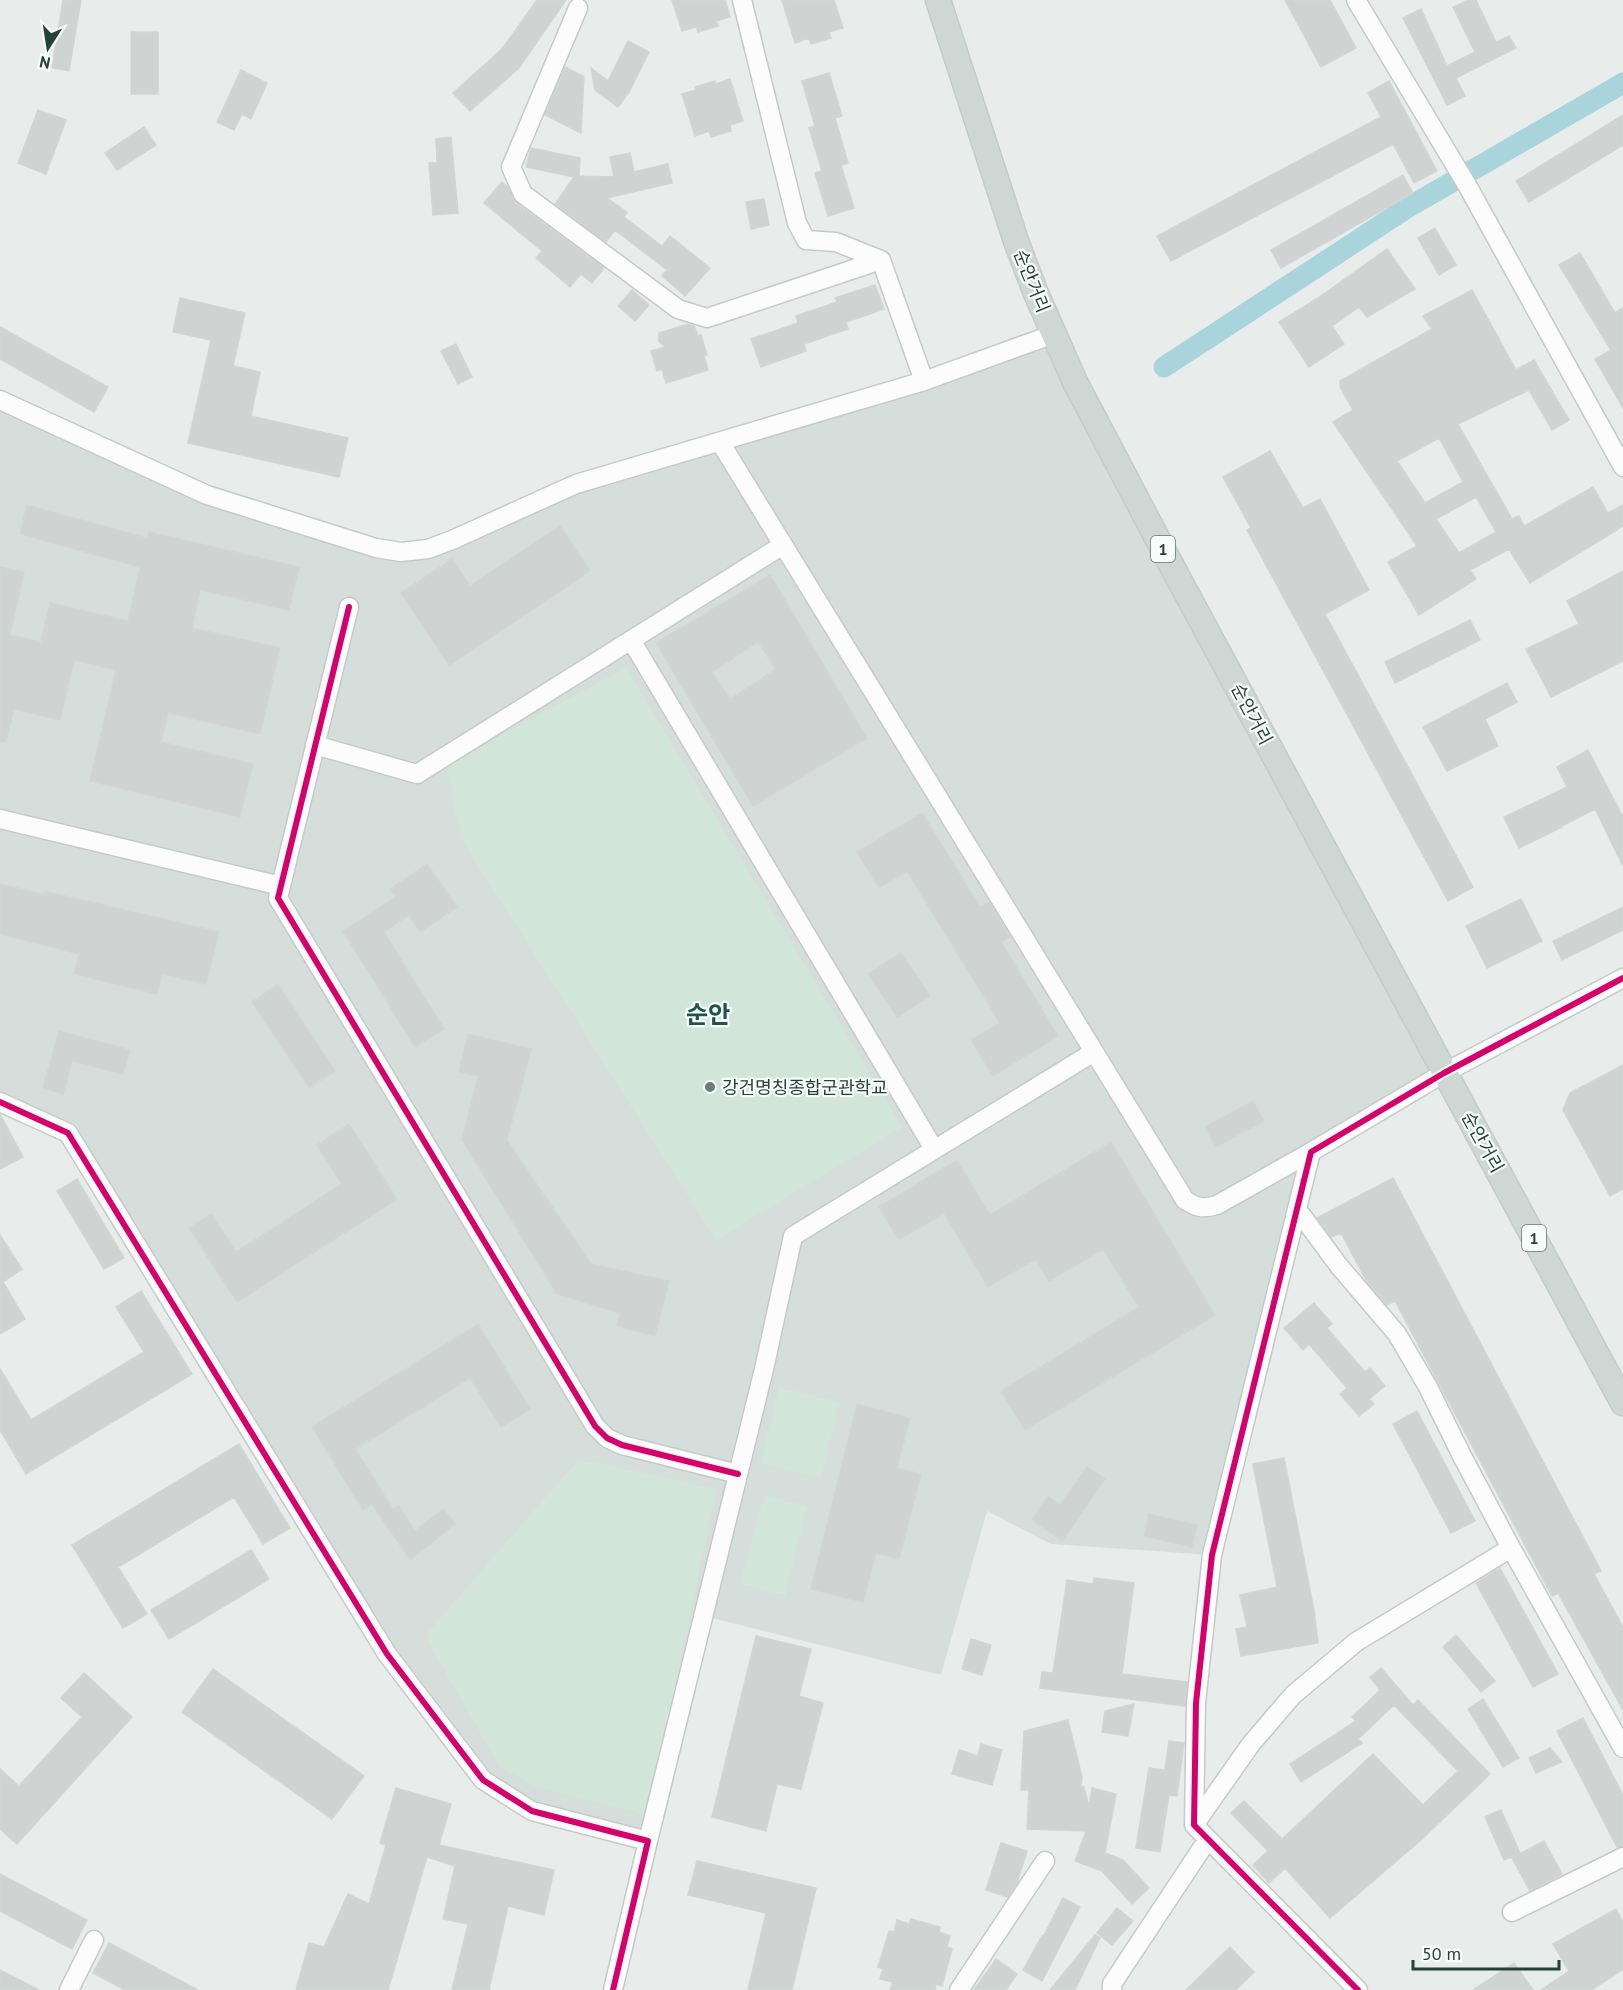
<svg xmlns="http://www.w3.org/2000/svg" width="1623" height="1990" font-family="'PT Sans','Noto Sans KR',sans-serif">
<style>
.built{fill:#d6dedb}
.green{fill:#d1e6d8}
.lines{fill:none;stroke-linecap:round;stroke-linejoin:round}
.canal{stroke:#a9d4db;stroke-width:21}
.building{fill:#cfd4d2;stroke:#d1d6d4;stroke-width:1.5;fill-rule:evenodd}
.minor-casing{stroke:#c5cac8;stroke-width:21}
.major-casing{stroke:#c3ccc9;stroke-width:27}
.minor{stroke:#fcfcfc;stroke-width:18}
.major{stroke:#cfd7d5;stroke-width:24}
.cycleway-casing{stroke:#f7fbf9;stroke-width:10}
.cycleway{stroke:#d6006c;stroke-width:6}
.poi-dot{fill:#697e78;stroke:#f7fbf9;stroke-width:2}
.labels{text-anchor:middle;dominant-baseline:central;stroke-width:4.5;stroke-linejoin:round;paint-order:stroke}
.shield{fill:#f7fbf9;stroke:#637a73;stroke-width:1.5}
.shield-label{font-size:16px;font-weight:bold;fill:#24423a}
.street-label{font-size:18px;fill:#24423a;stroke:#f7fbf9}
.poi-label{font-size:18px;fill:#24423a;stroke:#f7fbf9;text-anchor:start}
.district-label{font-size:24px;font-weight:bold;fill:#1f5548;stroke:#f7fbf9}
</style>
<rect width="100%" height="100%" fill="#e8edeb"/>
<path class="built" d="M1054 334 1444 1073 1311 1152 1212 1555 1051 1544 987 1511 941 1675 704 1616 648 1841 532 1811 483 1780 387 1654 68 1133 0 1102V400L207 495 401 552 576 484Z"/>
<path class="green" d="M626 668 902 1127 716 1240 460 837 446 765Z
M779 1387 840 1402 821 1478 760 1463Z
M579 1459 717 1489 648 1815 537 1787 500 1767 425 1636Z
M764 1495 808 1506 785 1596 740 1584Z"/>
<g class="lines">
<path class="canal" d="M1164 367 1407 208 1623 83"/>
</g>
<path class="building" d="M63 0H81L69 71 52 68Z
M537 0H566L519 68 470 111 453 93 502 49Z
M672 0H725L730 17 716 21 718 26 698 32 696 27 682 31Z
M782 0H834L843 28 829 32 831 38 811 44 809 38 795 43Z
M1285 0H1330L1356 48 1321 67Z
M1468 0H1476L1496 42 1509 36 1516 48 1456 78 1465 96 1447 105 1403 18 1421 9 1447 66 1475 52 1453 7Z
M131 32H158V94H131Z
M628 41 649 52 629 92 618 107 595 90 591 68 608 81Z
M565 67 584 77 581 133 545 115Z
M241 70 267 83 251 119 242 114 234 130 217 122Z
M829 73 842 116 835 118 848 163 841 165 854 208 828 216 815 173 822 171 809 128 815 126 802 81Z
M730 79 743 121 730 125 731 131 711 137 709 131 695 136 682 94 696 90 695 87 715 81 716 84Z
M1389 81 1437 171 1414 183 1393 144 1171 261 1157 236 1381 117 1368 93Z
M38 110 66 120 46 174 18 163Z
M1623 115V145L1529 202 1516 181Z
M144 127 156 145 117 170 105 153Z
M451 137 458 213 433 215 429 163H437L436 139Z
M531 148 580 158 579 176 614 177 610 157 630 153 634 172 668 164 672 183 607 198 627 212 624 217 662 246 670 236 710 268 685 296 662 276 667 270 615 230 606 242 555 204 574 177 526 167Z
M1403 175 1413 193 1281 268 1271 250Z
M502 182 508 187 516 203 604 268 592 283 581 274 570 287 536 258 542 251 484 203Z
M764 199 769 225 751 229 746 202Z
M1435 228 1456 265 1439 275 1418 238Z
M1387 249 1415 289 1367 317 1359 307 1332 326 1344 344 1309 367 1279 322 1318 298Z
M1580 253 1615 313 1623 308V408L1595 359 1611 350 1559 265Z
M875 285 884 309 846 322 848 329 804 344 806 351 761 367 751 339 798 323 796 316 837 302 835 298Z
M632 290 649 305 635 321 618 306Z
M1472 290 1516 370 1534 360 1569 420 1552 430 1529 390 1458 424 1512 519 1519 516 1524 526 1593 487 1608 513 1623 505V526L1530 583 1509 549 1470 570 1476 579 1419 615 1388 562 1417 546 1333 422 1353 410 1340 387V381L1432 329 1423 316ZM1439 438 1463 482 1425 503 1397 461ZM1476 497 1496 532 1459 553 1436 519Z
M180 298 245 313 233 366 260 372 251 416 348 438 339 477 188 443 211 340 173 332Z
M688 324 694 326 698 336 701 335 707 355 704 356 708 370 666 383 662 369 657 371 651 351 665 347 659 342V333Z
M0 327 108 387 94 412 0 359Z
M456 344 472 377 458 384 441 351Z
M1270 451 1303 508 1320 499 1369 590 1325 614 1473 887 1448 901 1247 530 1251 528 1223 477Z
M27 505 147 538 149 532 299 567 289 610 200 590 192 628 280 648 260 734 168 713 161 742 253 764 240 817 90 781 116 670 74 660 60 720 14 709 6 742H0V567L24 572 10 635 41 642 50 603 128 621 140 567 20 534Z
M560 526 590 571 449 665 401 593 452 559 470 586Z
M1623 571V661L1551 697 1526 649 1579 624 1567 601Z
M770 575 867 738 753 806 656 643ZM758 642 776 669 730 699 712 672Z
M1470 620 1480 640 1395 683 1385 662Z
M1507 683 1517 702 1485 719 1498 746 1447 771 1423 727Z
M1588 750 1623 817V866L1595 809 1562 826V827L1519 848 1504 817 1567 787 1557 767Z
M922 813 980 907 989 902 1010 937 1001 942 1058 1036 993 1076 971 1040 1000 1023 907 871 879 888 857 852Z
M427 864 457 907 420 932 409 915 384 932 444 1029 415 1047 343 931 396 897 390 889Z
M0 884 44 894V891L219 932 206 984 162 974 157 994 74 974 79 954 0 934Z
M1521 899 1542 941 1487 968 1466 926Z
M1623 907V930L1562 960 1553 941Z
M901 953 930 996 897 1017 868 974Z
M278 984 335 1071 309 1088 252 1002Z
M59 1031 130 1050 123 1074 72 1061 63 1094 43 1088Z
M468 1034 531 1049 507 1140 591 1264 669 1281 655 1336 617 1326 620 1313 557 1294 462 1140 478 1076 459 1072Z
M1623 1065V1189L1610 1196 1563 1110 1570 1093Z
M1253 1101 1264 1121 1216 1147 1205 1127Z
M0 1114 23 1157 0 1169Z
M349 1124 397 1199 237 1302 189 1228 211 1214 236 1252 342 1184 317 1145Z
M1111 1142 1215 1315 1025 1430 1001 1391 1139 1307 1103 1249 1049 1281 1035 1259 988 1287 944 1213 899 1240 879 1207 957 1160 990 1215Z
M1393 1178 1601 1571 1594 1574 1623 1627V1710L1558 1593 1552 1596 1395 1301 1387 1305 1366 1280 1341 1233 1332 1237 1317 1218Z
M77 1179 124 1258 104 1269 57 1191Z
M0 1235 22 1269 3 1282 25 1319 0 1334Z
M141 1291 192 1374 26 1474 0 1430V1369L31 1420 144 1352 116 1307Z
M1314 1303 1332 1324 1327 1328 1365 1372 1370 1368 1385 1386 1369 1399 1374 1404 1359 1416 1340 1394 1347 1388 1309 1344 1303 1350 1284 1328Z
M478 1324 530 1409 501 1427 470 1378 355 1449 393 1509 399 1506 415 1531 443 1509 455 1524 410 1560 372 1504 363 1510 312 1427Z
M857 1404 910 1418 897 1468 921 1474 899 1559 876 1553 863 1602 811 1589Z
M1417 1411 1475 1521 1451 1533 1393 1424Z
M239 1444 290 1528 263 1544 234 1497 118 1567 147 1614 123 1628 72 1545Z
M1284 1458 1314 1610 1318 1643 1241 1656 1236 1629 1247 1627 1240 1595 1277 1587 1253 1464Z
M1087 1467 1105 1479 1062 1541 1032 1520 1048 1496 1060 1505Z
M1149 1514 1197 1525 1192 1547 1144 1536Z
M251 1550 269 1579 169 1639 151 1610Z
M1500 1568 1558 1674 1533 1687 1476 1583Z
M1094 1578 1134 1583 1122 1674 1187 1682 1185 1706 1040 1688 1042 1672 1053 1673 1067 1580 1093 1584Z
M1456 1635 1495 1681 1481 1692 1443 1647Z
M756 1636 811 1649 799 1696 823 1703 801 1789 777 1784 766 1831 712 1817Z
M971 1639 991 1645 982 1675 962 1669Z
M1381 1668 1413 1705 1418 1700 1490 1774 1421 1840 1330 1918 1285 1868 1269 1883 1253 1865 1268 1851 1231 1813 1244 1801 1282 1839 1373 1754 1423 1805 1458 1771 1394 1705 1358 1739 1362 1743 1301 1782 1290 1764 1356 1721 1352 1717 1380 1690 1370 1677Z
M213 1669 364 1776 332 1819 182 1712Z
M84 1673 132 1717 17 1844 0 1829V1769L19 1786 82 1717 61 1698Z
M1483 1699 1519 1758 1503 1767 1468 1709Z
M1134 1704 1128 1736 1102 1732 1105 1711Z
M1583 1718 1623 1795V1846L1617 1847 1557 1731Z
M1068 1720 1082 1777 1081 1786 1084 1787 1089 1807 1092 1788 1116 1794 1105 1853 1123 1860 1149 1888 1132 1904 1102 1871 1075 1861 1086 1831 1027 1829 1029 1790H1021L1024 1731Z
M1169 1741 1184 1743 1177 1796 1169 1795 1160 1852 1136 1848 1149 1768 1165 1770Z
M981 1744 1002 1750 992 1785 952 1774 959 1750 978 1756Z
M1550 1748 1562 1762 1536 1773 1529 1758Z
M396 1788 451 1804 439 1845 554 1870 544 1915 508 1906 489 1990H452L468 1924 443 1919 455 1866 427 1857 388 1990H296L309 1943 324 1947 348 1894 369 1904 386 1845 380 1843Z
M1501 1810 1520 1853 1504 1860 1485 1817Z
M1544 1841 1562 1874 1530 1891 1512 1858Z
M1001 1843 1027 1851 1017 1883 1008 1897 986 1890Z
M697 1861 816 1888 792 1990H748L766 1913 688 1895Z
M0 1874 87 1920 72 1949 0 1911Z
M1063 1898 1080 1907 1042 1981 1023 1970 1042 1936 1043 1937Z
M1117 1908 1133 1921 1112 1945 1097 1933Z
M1616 1909 1623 1922V1969L1592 1990H1541L1569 1971 1553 1944Z
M911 1919 940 1927 939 1932 950 1936 947 1947 952 1949 942 1986 936 1984 935 1990H890L893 1982 880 1979 883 1969 878 1967 889 1931 894 1932 897 1920 909 1924Z
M1095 1935 1100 1938 1075 1990H1050Z
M109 1943 198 1990H125L93 1973Z
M1230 1947 1254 1972 1236 1990H1186Z
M996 1959 1017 1974 1006 1990H974Z
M1514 1963 1533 1990H1473Z
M0 1970 39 1990H0Z"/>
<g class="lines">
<defs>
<path id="minor" d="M742 0 797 223 806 240 836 242 881 260
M1356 0 1467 185 1623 467
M578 8 511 167 523 194 678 309 707 318 881 260 924 381 1054 334
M0 400 207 495 376 548 401 552 428 549 452 540 576 484 924 381
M720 442 1185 1200C1197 1208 1203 1209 1217 1205L1311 1152
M349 607 278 898 595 1426 607 1438 622 1445 738 1474
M631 640 934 1149
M315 745 417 774 783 545
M0 819 281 886
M0 1102 68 1133 387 1654 483 1780 532 1811 648 1841 613 1990
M1511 1548 1623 1748
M1194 1825 1251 1744 1293 1695 1356 1642 1511 1548 1462 1456 1428 1387 1397 1334 1339 1266 1297 1209
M648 1841 764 1369 793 1236 1094 1052
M1512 1912 1623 1857
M69 1990 94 1940
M959 1990 1045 1861
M1112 1990V1984L1208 1839
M1358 1990 1194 1825 1196 1703 1212 1555 1311 1152 1444 1073 1623 978"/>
<path id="major" d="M938 0 1016 241 1035 291 1075 382 1175 572 1623 1403"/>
</defs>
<use href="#minor" class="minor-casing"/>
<use href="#major" class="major-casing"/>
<use href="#minor" class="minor"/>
<use href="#major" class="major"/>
<defs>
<path id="cycleway" d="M349 607 278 898 595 1426 607 1438 622 1445 738 1474
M0 1102 68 1133 387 1654 483 1780 532 1811 648 1841 613 1990
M1358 1990 1194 1825 1196 1703 1212 1555 1311 1152 1444 1073 1623 978"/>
</defs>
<use href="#cycleway" class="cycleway-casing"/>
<use href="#cycleway" class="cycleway"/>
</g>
<circle class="poi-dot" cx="710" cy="1087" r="6"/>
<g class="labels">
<g class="shield">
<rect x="1151" y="536" width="24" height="26" rx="4.5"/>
<rect x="1522" y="1225" width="24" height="26" rx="4.5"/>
</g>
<g class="shield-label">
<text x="1163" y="549">1</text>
<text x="1534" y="1238">1</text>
</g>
<g class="street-label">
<text transform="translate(1032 281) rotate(68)">순안거리</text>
<text transform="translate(1252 714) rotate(62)">순안거리</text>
<text transform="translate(1483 1142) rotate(61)">순안거리</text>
</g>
<g class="poi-label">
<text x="722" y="1087">강건명칭종합군관학교</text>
</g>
<g class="district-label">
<text x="708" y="1014">순안</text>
</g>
</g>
<g transform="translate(48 48) rotate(192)" stroke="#f7fbf9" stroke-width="4.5" paint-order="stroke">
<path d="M0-4.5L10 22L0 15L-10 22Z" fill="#24423a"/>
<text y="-9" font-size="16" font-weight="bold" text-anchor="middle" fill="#24423a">N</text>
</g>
<path d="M1413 1960v9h146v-9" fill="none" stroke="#24423a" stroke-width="3"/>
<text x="1422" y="1960" font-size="18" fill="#24423a" stroke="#f7fbf9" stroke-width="4.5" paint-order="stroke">50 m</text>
</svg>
